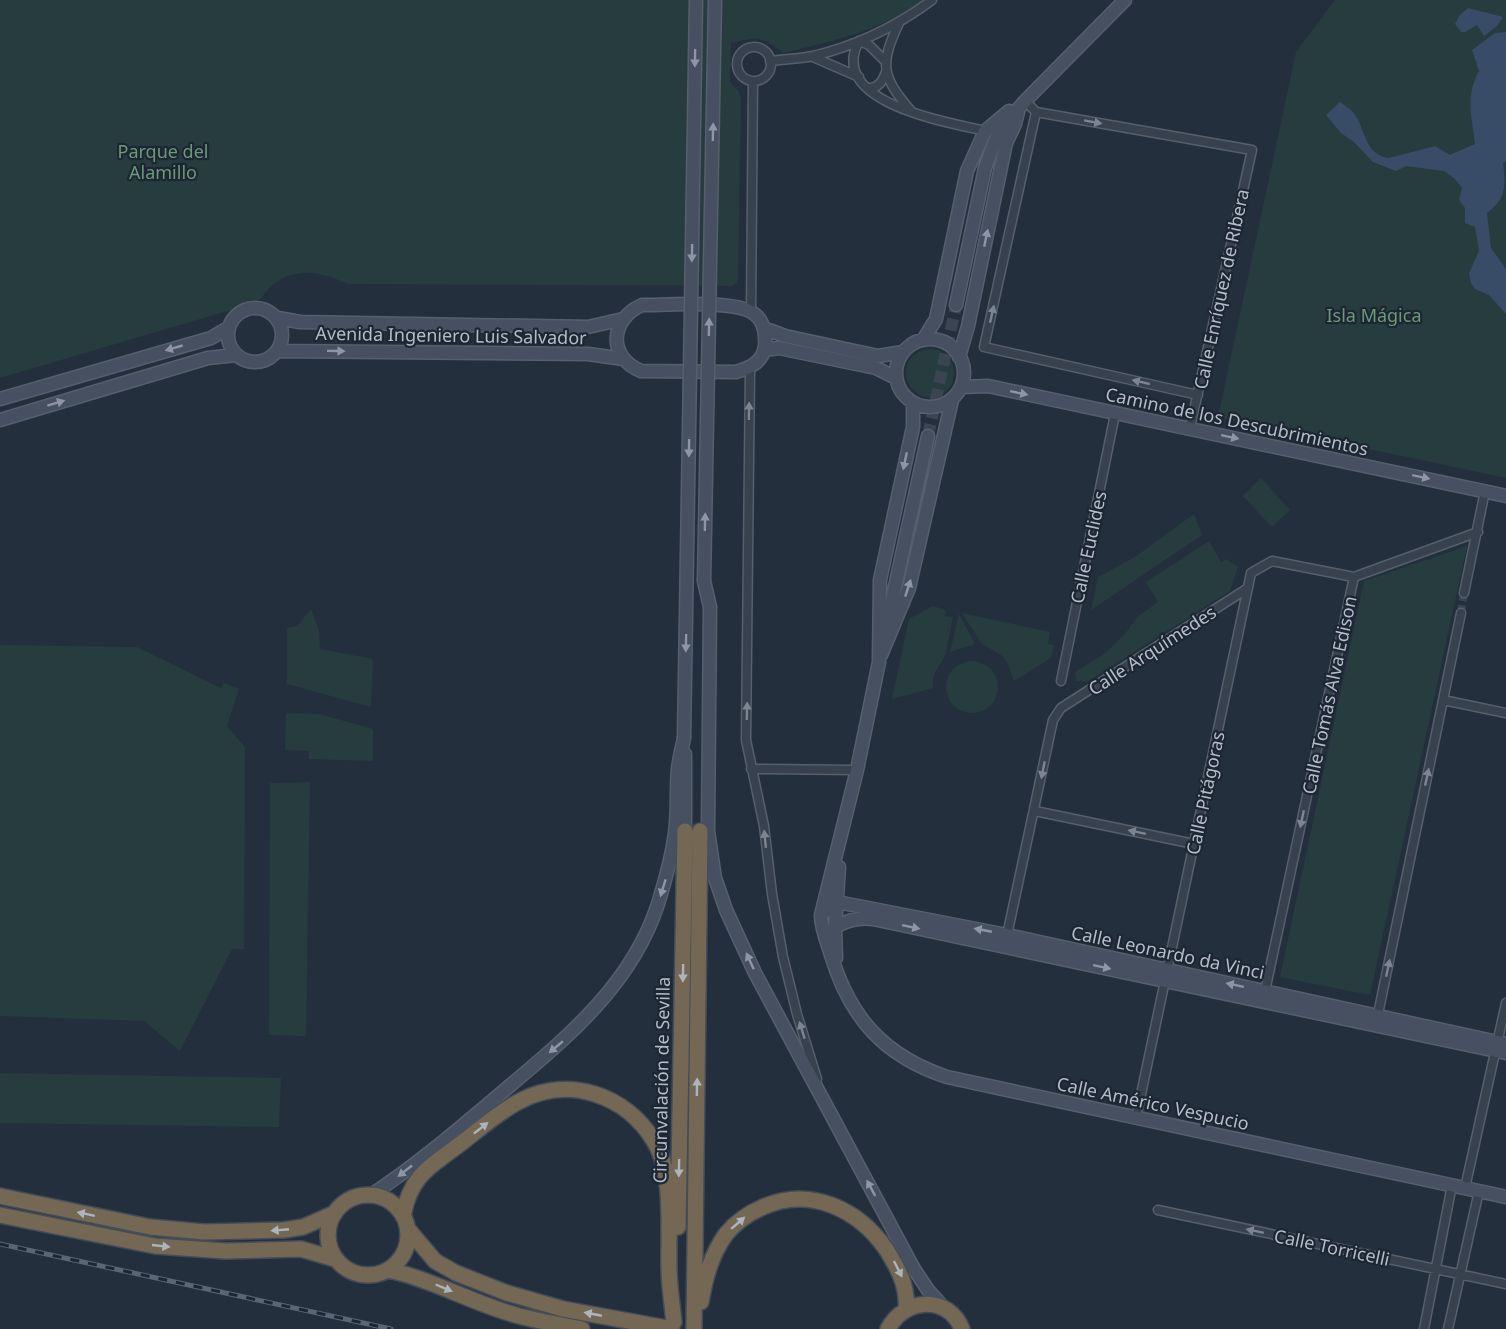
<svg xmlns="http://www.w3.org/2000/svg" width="1506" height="1329" font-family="'Noto Sans',sans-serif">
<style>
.green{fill:#263c3f}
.water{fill:#394c67}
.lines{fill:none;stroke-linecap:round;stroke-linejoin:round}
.street-tunnel{stroke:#3a4453;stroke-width:8;stroke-dasharray:8 4;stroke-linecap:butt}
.secondary-tunnel{stroke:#3a4453;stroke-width:12;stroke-dasharray:12 6;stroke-linecap:butt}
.street-casing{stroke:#565f6c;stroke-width:11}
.secondary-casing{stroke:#565f6c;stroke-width:15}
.highway-casing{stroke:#434c59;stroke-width:18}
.street{stroke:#38414e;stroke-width:8}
.secondary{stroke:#465061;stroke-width:12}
.highway{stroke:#746855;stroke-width:15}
.rail-casing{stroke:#5a6575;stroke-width:5}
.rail{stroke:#1d2633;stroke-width:3;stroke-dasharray:9;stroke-linecap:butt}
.secondary-bridge-casing{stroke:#565f6c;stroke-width:15;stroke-linecap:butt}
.secondary-bridge{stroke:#465061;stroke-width:12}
.oneway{fill:#8e96a5}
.oneway2{fill:#7c8592}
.oneway3{fill:#aeb4bd}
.labels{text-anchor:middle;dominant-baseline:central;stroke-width:4.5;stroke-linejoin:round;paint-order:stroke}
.park-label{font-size:18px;fill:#6b9a76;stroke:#1d2633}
.street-label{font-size:18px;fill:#b4bcc9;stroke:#1d2633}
</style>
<rect width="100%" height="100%" fill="#242f3e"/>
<path class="green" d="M0 0H923C884 30 830 42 783 53 760 35 759 37 731 43L730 82 739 92 741 99 738 278 737 283 732 286 348 284C326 274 301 266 278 281 270 285 264 295 258 302L0 378Z
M1335 0H1506V478L1218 417 1296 52Z
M906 373a24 24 0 1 1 48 0a24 24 0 1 1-48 0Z
M1261 478 1290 510 1272 527 1243 496Z
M1194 514 1202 535 1091 610 1098 577 1135 557Z
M1209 541 1221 562 1226 559 1238 567 1230 591 1087 682 1076 681 1075 672 1104 654 1125 634 1137 617 1158 602 1146 582Z
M1467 546 1370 995 1280 977 1364 581Z
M933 606 946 610 945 616 953 617C950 629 949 641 946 652 942 667 932 667 933 688L892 699 909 619Z
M311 609 319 631 320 649 373 659 371 707 287 684V628L297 626Z
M962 613 1050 632 1048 644 1054 645 1051 658 1014 681 1007 662 1001 655 982 644Z
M959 614 975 644 950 652Z
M0 645 137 647 221 688 224 683 239 689 227 726 245 747 244 949H232L180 1051 144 1021 0 1016Z
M946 687a26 26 0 1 1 52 0a26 26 0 1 1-52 0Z
M286 713 319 714 373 729V761L309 759 308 751 285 750Z
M310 782 306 1036 269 1035 270 783Z
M0 1073 281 1078 279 1127 0 1123Z"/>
<path class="water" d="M1468 8 1503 17 1497 26 1484 36 1477 25 1465 32H1461L1455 24 1459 16Z
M1506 32V162L1503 163C1506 186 1506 199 1487 213L1491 248 1506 269V314L1489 295 1475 289 1471 283 1469 273 1479 251 1475 227 1465 223V208L1459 200 1462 188 1454 178 1444 171 1406 166 1396 171 1373 162 1354 142 1341 133 1326 115 1340 102C1344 105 1349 108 1352 111 1366 126 1363 155 1389 158L1435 146 1450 155 1475 144C1472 118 1465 96 1479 71L1472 50 1495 33Z"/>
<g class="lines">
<path class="street-tunnel" d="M1461 613 1464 593"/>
<path class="secondary-tunnel" d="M928 436 956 305"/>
<defs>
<path id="street" d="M900 21C879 65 881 76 912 112
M737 64a17 17 0 1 1 34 0a17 17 0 1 1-34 0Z
M813 57 859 77
M770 61C784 59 799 59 813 56 855 46 897 26 932 0
M885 61 869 45 859 41C826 103 948 122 985 131
M868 88C878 89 883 81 886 72
M1025 101 1036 112 1252 150 1190 428
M1036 112 984 347 1198 395
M751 311 753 81
M750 368 746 740 764 826 772 894 783 957 797 1014 817 1079
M1354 577 1478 532
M1464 593 1485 491
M1061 681 1115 414
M1443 700 1506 713
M751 769 857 770
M1035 811 1194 844
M1006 940 1053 720 1061 708 1248 588
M1264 996 1354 577
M1377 1019 1461 613
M1136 1118 1251 573 1272 561 1354 577
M1465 1188 1506 1003
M1158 1210 1506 1284
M1424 1329 1452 1185
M1448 1329 1479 1191"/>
<path id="secondary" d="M642 305C666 305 735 300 753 313 764 320 766 333 765 346 763 362 750 368 736 372L641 371C607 357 610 319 642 305Z
M956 305 985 168 996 138 1006 123 1025 101 1125 0
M228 335a27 27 0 1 1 54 0a27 27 0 1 1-54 0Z
M278 318 300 322 588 327 623 319
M764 328 785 336 878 356 903 352
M896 373a34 34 0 1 1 68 0a34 34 0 1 1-68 0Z
M923 340 936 319 967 171 985 131 1009 111
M764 350 779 348 876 368 896 378
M278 351 588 354 624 359
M959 357 968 326 1006 143 1015 124 1018 112
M961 387 988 386 1506 496
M0 399 211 338 228 328
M913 404V427L880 580 879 662 857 770 821 915C821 929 827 942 831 955 850 1018 884 1056 947 1077L1506 1197
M0 420 208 358 236 355
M704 581 710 607 708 831 715 878 726 910 755 973 914 1269 928 1290 945 1309
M886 628 928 436
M881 655 909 588 952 400
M685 831V754
M822 914 837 902 1007 935 1506 1044
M823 930 831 931C842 921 858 917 873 919L1506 1053
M836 958 835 928 839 867
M371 1195C414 1167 454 1133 493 1100 559 1044 630 990 658 904 665 881 672 857 675 833 678 812 676 791 678 769 679 759 682 748 684 738"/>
<path id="highway" d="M328 1235a40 40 0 1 1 80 0a40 40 0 1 1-80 0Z
M0 1196 150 1227 204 1232 284 1230 303 1227 335 1213
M0 1215 155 1246 226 1251 301 1249 335 1259
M403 1216C411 1173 432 1166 464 1141 482 1127 500 1111 520 1101 569 1075 626 1095 654 1141 674 1173 668 1230 669 1267 669 1285 672 1303 674 1322
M678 1227 685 831
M408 1229 435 1261 456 1273 507 1293 563 1309 672 1329
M389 1270C434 1280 474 1304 519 1316 539 1321 561 1325 582 1329
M701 1302C705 1278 711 1255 726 1234 736 1222 749 1213 763 1207 810 1186 858 1209 886 1249 898 1268 908 1286 906 1309
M694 1329 700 831
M888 1329C904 1298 948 1294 962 1329"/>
</defs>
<use href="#street" class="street-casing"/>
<use href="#secondary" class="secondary-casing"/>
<use href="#highway" class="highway-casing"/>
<use href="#street" class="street"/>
<use href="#secondary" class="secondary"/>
<use href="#highway" class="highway"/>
<defs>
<path id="rail" d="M0 1244 391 1329"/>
</defs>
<use href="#rail" class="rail-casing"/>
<use href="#rail" class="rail"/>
<defs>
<path id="secondary-bridge" d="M704 581 715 0
M684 738 696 0"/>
</defs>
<use href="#secondary-bridge" class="secondary-bridge-casing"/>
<use href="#secondary-bridge" class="secondary-bridge"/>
</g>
<defs><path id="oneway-solid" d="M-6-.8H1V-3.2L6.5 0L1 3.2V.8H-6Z" transform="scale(1.5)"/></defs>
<g class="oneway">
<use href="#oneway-solid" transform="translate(695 58) rotate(91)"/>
<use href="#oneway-solid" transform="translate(713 132) rotate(-89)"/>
<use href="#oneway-solid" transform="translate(986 238) rotate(-78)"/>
<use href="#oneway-solid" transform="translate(692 253) rotate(91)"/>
<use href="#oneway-solid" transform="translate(709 327) rotate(-89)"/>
<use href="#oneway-solid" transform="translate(174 348) rotate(164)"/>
<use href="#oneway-solid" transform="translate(336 351) rotate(1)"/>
<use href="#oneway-solid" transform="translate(1019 393) rotate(12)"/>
<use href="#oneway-solid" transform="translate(56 403) rotate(-17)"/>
<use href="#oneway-solid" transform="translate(1230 437) rotate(12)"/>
<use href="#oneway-solid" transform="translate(689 448) rotate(91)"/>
<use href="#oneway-solid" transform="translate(905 461) rotate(102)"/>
<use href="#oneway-solid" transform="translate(1421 477) rotate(12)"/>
<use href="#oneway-solid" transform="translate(705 522) rotate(-89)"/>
<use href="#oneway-solid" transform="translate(908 588) rotate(-72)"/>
<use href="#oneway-solid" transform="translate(686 643) rotate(91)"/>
<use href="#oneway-solid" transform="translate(663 888) rotate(107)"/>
<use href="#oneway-solid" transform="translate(911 927) rotate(12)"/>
<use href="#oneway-solid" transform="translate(983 930) rotate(-169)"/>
<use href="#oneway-solid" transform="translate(750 961) rotate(-115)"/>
<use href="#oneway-solid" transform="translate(1102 967) rotate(12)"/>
<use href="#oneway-solid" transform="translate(1235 985) rotate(-168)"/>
<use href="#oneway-solid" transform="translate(556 1047) rotate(140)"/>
<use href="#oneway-solid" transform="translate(405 1171) rotate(142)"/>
<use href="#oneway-solid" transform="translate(871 1188) rotate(-118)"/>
</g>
<g class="oneway2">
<use href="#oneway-solid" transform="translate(1093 122) rotate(10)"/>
<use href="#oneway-solid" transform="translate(992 314) rotate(-77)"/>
<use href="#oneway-solid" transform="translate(1141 382) rotate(-167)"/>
<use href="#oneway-solid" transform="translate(749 411) rotate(-89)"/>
<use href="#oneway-solid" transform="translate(747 711) rotate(-89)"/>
<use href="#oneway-solid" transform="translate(1043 770) rotate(101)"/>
<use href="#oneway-solid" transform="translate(1427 777) rotate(-78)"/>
<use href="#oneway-solid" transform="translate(1302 819) rotate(102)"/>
<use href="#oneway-solid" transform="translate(1137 832) rotate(-168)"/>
<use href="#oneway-solid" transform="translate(765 839) rotate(-96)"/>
<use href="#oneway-solid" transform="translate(1388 968) rotate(-78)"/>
<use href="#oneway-solid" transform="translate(802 1030) rotate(-107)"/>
<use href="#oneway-solid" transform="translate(1255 1231) rotate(-168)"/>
</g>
<g class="oneway3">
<use href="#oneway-solid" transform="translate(683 973) rotate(91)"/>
<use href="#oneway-solid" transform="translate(697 1087) rotate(-89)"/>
<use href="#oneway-solid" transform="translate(481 1128) rotate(-38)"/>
<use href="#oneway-solid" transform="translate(679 1168) rotate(91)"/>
<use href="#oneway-solid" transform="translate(86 1214) rotate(-168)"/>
<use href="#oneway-solid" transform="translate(738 1223) rotate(-41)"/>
<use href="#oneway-solid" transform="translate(280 1230) rotate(175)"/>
<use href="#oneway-solid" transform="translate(161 1246) rotate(6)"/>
<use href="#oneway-solid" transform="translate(898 1269) rotate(63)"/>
<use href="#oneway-solid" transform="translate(444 1288) rotate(23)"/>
<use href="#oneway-solid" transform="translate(593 1314) rotate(-169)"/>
</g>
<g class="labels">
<g class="park-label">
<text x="163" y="151">Parque del<tspan x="163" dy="21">Alamillo</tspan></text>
<text x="1374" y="315">Isla Mágica</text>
</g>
<g class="street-label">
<text transform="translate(1221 289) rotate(-78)">Calle Enríquez de Ribera</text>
<text transform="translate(451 335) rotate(1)">Avenida Ingeniero Luis Salvador</text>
<text transform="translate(1237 421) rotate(12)">Camino de los Descubrimientos</text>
<text transform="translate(1088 547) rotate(-78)">Calle Euclides</text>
<text transform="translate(1152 650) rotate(-33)">Calle Arquímedes</text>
<text transform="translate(1329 695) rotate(-78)">Calle Tomás Alva Edison</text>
<text transform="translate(1205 793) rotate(-78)">Calle Pitágoras</text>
<text transform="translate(1168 952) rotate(12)">Calle Leonardo da Vinci</text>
<text transform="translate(661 1080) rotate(-89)">Circunvalación de Sevilla</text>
<text transform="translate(1153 1103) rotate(12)">Calle Américo Vespucio</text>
<text transform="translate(1332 1247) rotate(12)">Calle Torricelli</text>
</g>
</g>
</svg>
